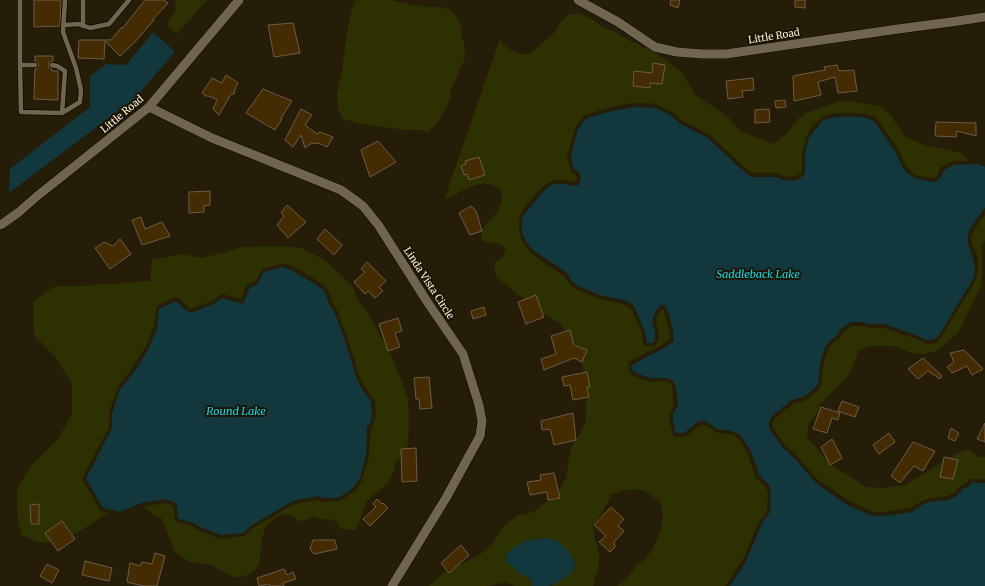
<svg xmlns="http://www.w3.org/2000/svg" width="985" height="586" font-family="Merriweather,serif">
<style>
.green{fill:#2d3001}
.water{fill:#12383d}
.building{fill:#452b02;stroke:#6c5c48}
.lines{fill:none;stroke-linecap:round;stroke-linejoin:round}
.lane-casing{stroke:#0f0700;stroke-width:6}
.street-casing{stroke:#0f0700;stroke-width:10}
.lane{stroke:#70654f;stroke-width:4.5}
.street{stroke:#70654f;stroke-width:9}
.labels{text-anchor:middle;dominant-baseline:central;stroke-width:4;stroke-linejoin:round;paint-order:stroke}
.street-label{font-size:10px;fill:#f5efe2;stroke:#1d1402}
.water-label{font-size:11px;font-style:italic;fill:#10daf0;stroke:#1d1402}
</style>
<rect width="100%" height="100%" fill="#261d08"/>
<path class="green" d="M177 0H207L177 34C159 22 173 20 175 9 176 6 175 4 175 2Z
M362 0H391L407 4 427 7H442L452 11 461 24V33L464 43 465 58 450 92V99L445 110 437 123 427 133 423 130H406L361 124 343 119 338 111 337 93 342 70 347 32 354 1Z
M578 13 592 19 605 28 612 30 632 42H635L643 47 649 48 681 71 695 95 714 107 730 119 740 131 773 144 785 135 799 118 806 113 840 101 854 102 879 106 889 113 904 135 912 140 925 145 961 153 969 161H953L941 167 937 177 933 178 915 175 909 169 905 164 898 149 876 117 865 114 854 113H836L822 117 811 128 807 136 802 152V172L798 175 791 177 783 176 776 173H752L743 166 710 135 681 120 674 113 656 104 648 103H634L624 104 604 109 585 115 576 126 567 156 569 165 572 172 576 175 577 179 576 182C572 182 569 180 564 180 550 179 542 186 534 196 530 202 524 207 521 213 519 218 519 223 519 228 520 251 544 262 561 274 567 278 570 287 578 290 585 293 591 296 598 298 610 302 623 301 632 310L642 333 643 344 646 346H654C666 334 653 326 656 317 657 315 660 312 662 309L664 311 669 332 670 339 659 347 647 352 629 362 628 369 631 374 633 376 649 382 664 381 670 383 672 387 674 404 670 413 669 421 674 437H685L700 425H705L718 433 728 434 736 436 746 450 752 466 756 478 766 487 768 494 767 511 759 522 753 536 742 561 725 586H617C621 583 625 580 629 576 632 573 633 569 636 566 639 563 643 561 646 558 656 546 668 519 660 503 658 500 654 497 651 495 640 486 624 489 612 494 606 503 603 516 594 523 591 536 598 542 599 554 601 566 595 575 593 586H550L555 584 545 538 535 540H528L506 554C509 559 511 564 515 569 520 576 533 576 532 586H514L507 582 487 586H429L444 572 455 565 468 561 478 556 490 546 493 543 500 531 505 525 517 516 533 512 557 494 566 478 570 453 573 444 579 435 586 421V390L581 357 576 344 560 324 517 294 496 276 494 263 503 257 506 249 500 244 487 243 481 239C483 220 490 224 498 210 501 205 503 197 501 192 500 188 497 187 494 186 478 178 459 194 444 200L500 39 503 44 512 51 520 54H529L554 33 560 23 568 15Z
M985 215V240L982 245V272L981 286 958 333 936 351 925 354 911 353 901 348 893 346H867L864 349 859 350 849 375 821 404 816 415 808 426 807 437 821 453 824 458 834 467 867 487 885 488 894 486 905 485 956 454 968 449 978 457H985V479H971L969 480 967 483 962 485 954 493 947 496 927 499 920 502 911 508 884 512H873L851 502 818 480 796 455 785 445 773 428 772 423 778 416 783 413 785 409 789 408 792 404 806 400 819 390 821 386 823 365 828 349 834 342 838 340 842 334 851 326H863L870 328H884L917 339 926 344H931L938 342 972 287 977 276 978 264 977 256 972 243 971 237 976 227Z
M283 246 301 248 319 257 327 262 353 287 358 300 368 313 391 355 404 387 408 400 409 414 408 444 403 457 396 462 393 473 388 483 367 501 356 530 341 529 338 526 337 522 330 519H319L314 517C311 518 305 521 302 521 296 522 293 512 282 515 276 516 272 522 266 525L261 542 260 562 254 571 243 577H234L209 564 190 562 175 552 162 519 145 509V506L166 503 173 506 175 520 177 522 192 526 199 531 220 539 244 536 253 528 294 504 317 500 324 502 340 501 355 491 358 487 362 480 368 462 369 453 371 429 373 425 376 416 375 401 364 386 359 375 351 349 338 312 332 302 331 298 327 288 307 274 287 264H281L262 269 255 282 247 284 241 299 222 294 212 301 191 309C186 305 181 299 176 297L157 306 154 326 146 346 132 368 118 387 109 412V427L82 479 100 510 102 511 108 513 88 526 63 541 40 543 21 535 17 513V488L31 466 58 439 72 414V384L55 357 34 335 33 301 56 286H79L150 281 152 260 182 254 201 258 222 253 243 247Z"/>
<path class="water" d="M153 32 175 52 134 99 9 193 10 169 90 107V76L107 64 126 65Z
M635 107 656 108 672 116 679 123 708 138 741 169 751 177H776L782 180 791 181 799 179 805 174V153L809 138 814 131 823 120 836 117H864L874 121 895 151 902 166 906 172 914 178 933 182 939 180 944 170 954 165 979 164 985 167V207C981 216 968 226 968 236 966 249 978 261 974 275 972 283 966 290 962 297 954 310 946 323 938 337L936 339 926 340 918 336 884 324H870L863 322H852L849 323 839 331 836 337 832 339 825 347 820 364 818 384 816 387 805 396 790 401 786 405 783 406 781 409 775 413 771 418 769 422V426L770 430 783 448 794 458 816 483 849 506 873 516H884L912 512 922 505 929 502 948 500 955 497 964 488 970 486 971 483H985V586H730L745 563 756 538 762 523 770 512 771 494 769 485 759 475 756 464 749 448 741 436 737 433 728 430H719L706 421H699L684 433H676L673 421V415L678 405 676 386 672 380 665 378H650L634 372 631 368 632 365 641 360 648 356 661 350 674 341C673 330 671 314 664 305H660C658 309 654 313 653 317 650 326 659 333 653 343H647L645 332 635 308 632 304 624 300 600 295 578 286 571 280 566 272 534 251 527 243 522 232V221L524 215 542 193 549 186 555 184H566L572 186 579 185 581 179 579 172 574 169 572 164 571 155 578 129 587 118 604 113Z
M282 267 293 271 305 278 324 290 329 304 335 314 343 335 356 377 361 388 371 401 372 416 370 423 367 427 366 454 360 478 353 488 338 498H324L317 496 312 498H306L293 501 252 525 243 533 221 535 200 527 193 523 179 519 176 503 166 499 141 503 120 512 103 508 86 479 112 428V414L120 389 135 371 149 348 157 328 159 309 176 301 184 309 191 313 214 304 222 298 243 304 250 287 257 285 264 272Z
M545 538C550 538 556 540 560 543 566 547 578 562 574 569 572 575 555 585 548 586 543 586 537 586 532 586 533 576 525 577 519 573 514 569 518 572 514 568 511 565 508 564 506 561V554L516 546 528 540H535Z"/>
<path class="building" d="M34 0H61L60 26 34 27Z
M145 0H164L168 3 153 19 154 20 135 42 120 56 105 41 104 59 78 58 79 40H111L122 27 123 28Z
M671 0H680L678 8 670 5Z
M795 0H805V8L795 7Z
M293 23 300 53 274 57 268 25Z
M35 56H53V61L49 62 48 66 50 68 52 69V71H58V100L34 99 35 69 37 68 39 65 38 63 35 61Z
M653 63 665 65 662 84 650 83V88L633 86 634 71 652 73Z
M837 65 839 71 854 70 857 91 838 93 835 77 818 82 821 95 794 101 793 76 825 70 824 67Z
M226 75 238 83 235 89 234 94H231L219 115 213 109 217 100 209 96H206L202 93 212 78 222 83Z
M753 78 754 90 742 91 743 97 728 99 726 81Z
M263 89 292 101 281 118 282 119 275 130 246 113Z
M785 100 786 107 776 108 775 101Z
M301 109 312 115 305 125 317 134 320 132 333 137 327 147 318 143 310 144 305 148 301 135 293 147 285 140Z
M769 109 770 122 755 123V110Z
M936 122 976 123V136L957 131 956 137 935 136Z
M378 141 396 162 370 177 361 150Z
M479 157 485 175 469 180 467 174 464 175 461 166 466 164 465 161Z
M210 191V205L204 206V212L189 213V192Z
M287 205 306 222 288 238 277 225 284 216 281 213Z
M471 206 476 211 482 231 470 235 459 213Z
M141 217 145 229 162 222 170 236 142 245 132 220Z
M325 229 342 245 334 255 317 239Z
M120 239 131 254 110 269 95 248 104 242 113 246Z
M367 262 386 281 379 287 383 291 375 298 368 291 365 294 354 282 365 272 361 269Z
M536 295 544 317 526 324 518 302Z
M484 307 486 315 473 319 471 311Z
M398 318 402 331 395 333 400 347 388 351 379 324Z
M570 330 574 345 587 350 582 362 574 358 544 370 541 359 556 354 551 336Z
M964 350 983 369 972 375 967 366 952 373 947 367 954 362 950 353Z
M923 358 942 376 940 379 928 371 918 379 908 369Z
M587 372 590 387H587L589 397 573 400 570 385 564 386 562 377Z
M429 377 432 408 420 409 419 399H416L414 378Z
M842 401 859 407 855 417 838 411Z
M821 407 840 413 838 420 832 418 827 433 813 429Z
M573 413 576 440 554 445 550 429 542 430 541 421Z
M985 423V442L977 439Z
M951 428 959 433 955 441 948 438Z
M889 433 895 442 879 454 873 445Z
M832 439 842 458 830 465 821 447Z
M913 442 935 451 923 471 914 466 900 483 891 476Z
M416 448 417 481 402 482 401 449Z
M944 457 958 460 953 479 940 477Z
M554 473 560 498 548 500 547 492 530 495 527 482 541 480 540 475Z
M377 499 382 504 383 503 388 508 370 526 363 519 376 507 373 504Z
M39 504V524H31L30 505Z
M611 507 624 519 618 526 624 531 614 542 615 547 610 552 599 542 606 536 594 525Z
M62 521 75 539 58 551 45 533Z
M313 540H335L337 549 314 554 310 549Z
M461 545 469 555 449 573 441 563Z
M155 553 165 556 157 586H143L127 582 130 563 140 566 142 562 152 564Z
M85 561 112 568 109 581 82 575Z
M47 564 59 570 52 583 40 576Z
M284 569 287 575 293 572 296 579 283 583 284 586H270L269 584 259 586 257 578Z"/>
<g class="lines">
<defs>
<path id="lane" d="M20 0V65
M83 0V26
M64 25 79 24 90 28 109 24 129 0
M35 65H20L21 112 62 113 80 102 81 90 76 68 63 32 65 0
M52 65 57 66 65 71 62 113"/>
<path id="street" d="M578 0 618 22 655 47 677 52 702 54H726L898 29 951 22 985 17
M149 107 212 138 341 190 363 206 379 226 428 303 463 354 479 405 482 421 480 436 446 498 392 586
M0 225 2 224 19 212 36 197 149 107 239 0"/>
</defs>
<use href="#lane" class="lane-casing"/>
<use href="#street" class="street-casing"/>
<use href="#lane" class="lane"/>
<use href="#street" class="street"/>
</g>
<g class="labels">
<g class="street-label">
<text transform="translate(774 36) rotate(-9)">Little Road</text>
<text transform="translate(122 114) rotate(-40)">Little Road</text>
<text transform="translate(429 283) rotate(57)">Linda Vista Circle</text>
</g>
<g class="water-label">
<text x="758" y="274">Saddleback Lake</text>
<text x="236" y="411">Round Lake</text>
</g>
</g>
</svg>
